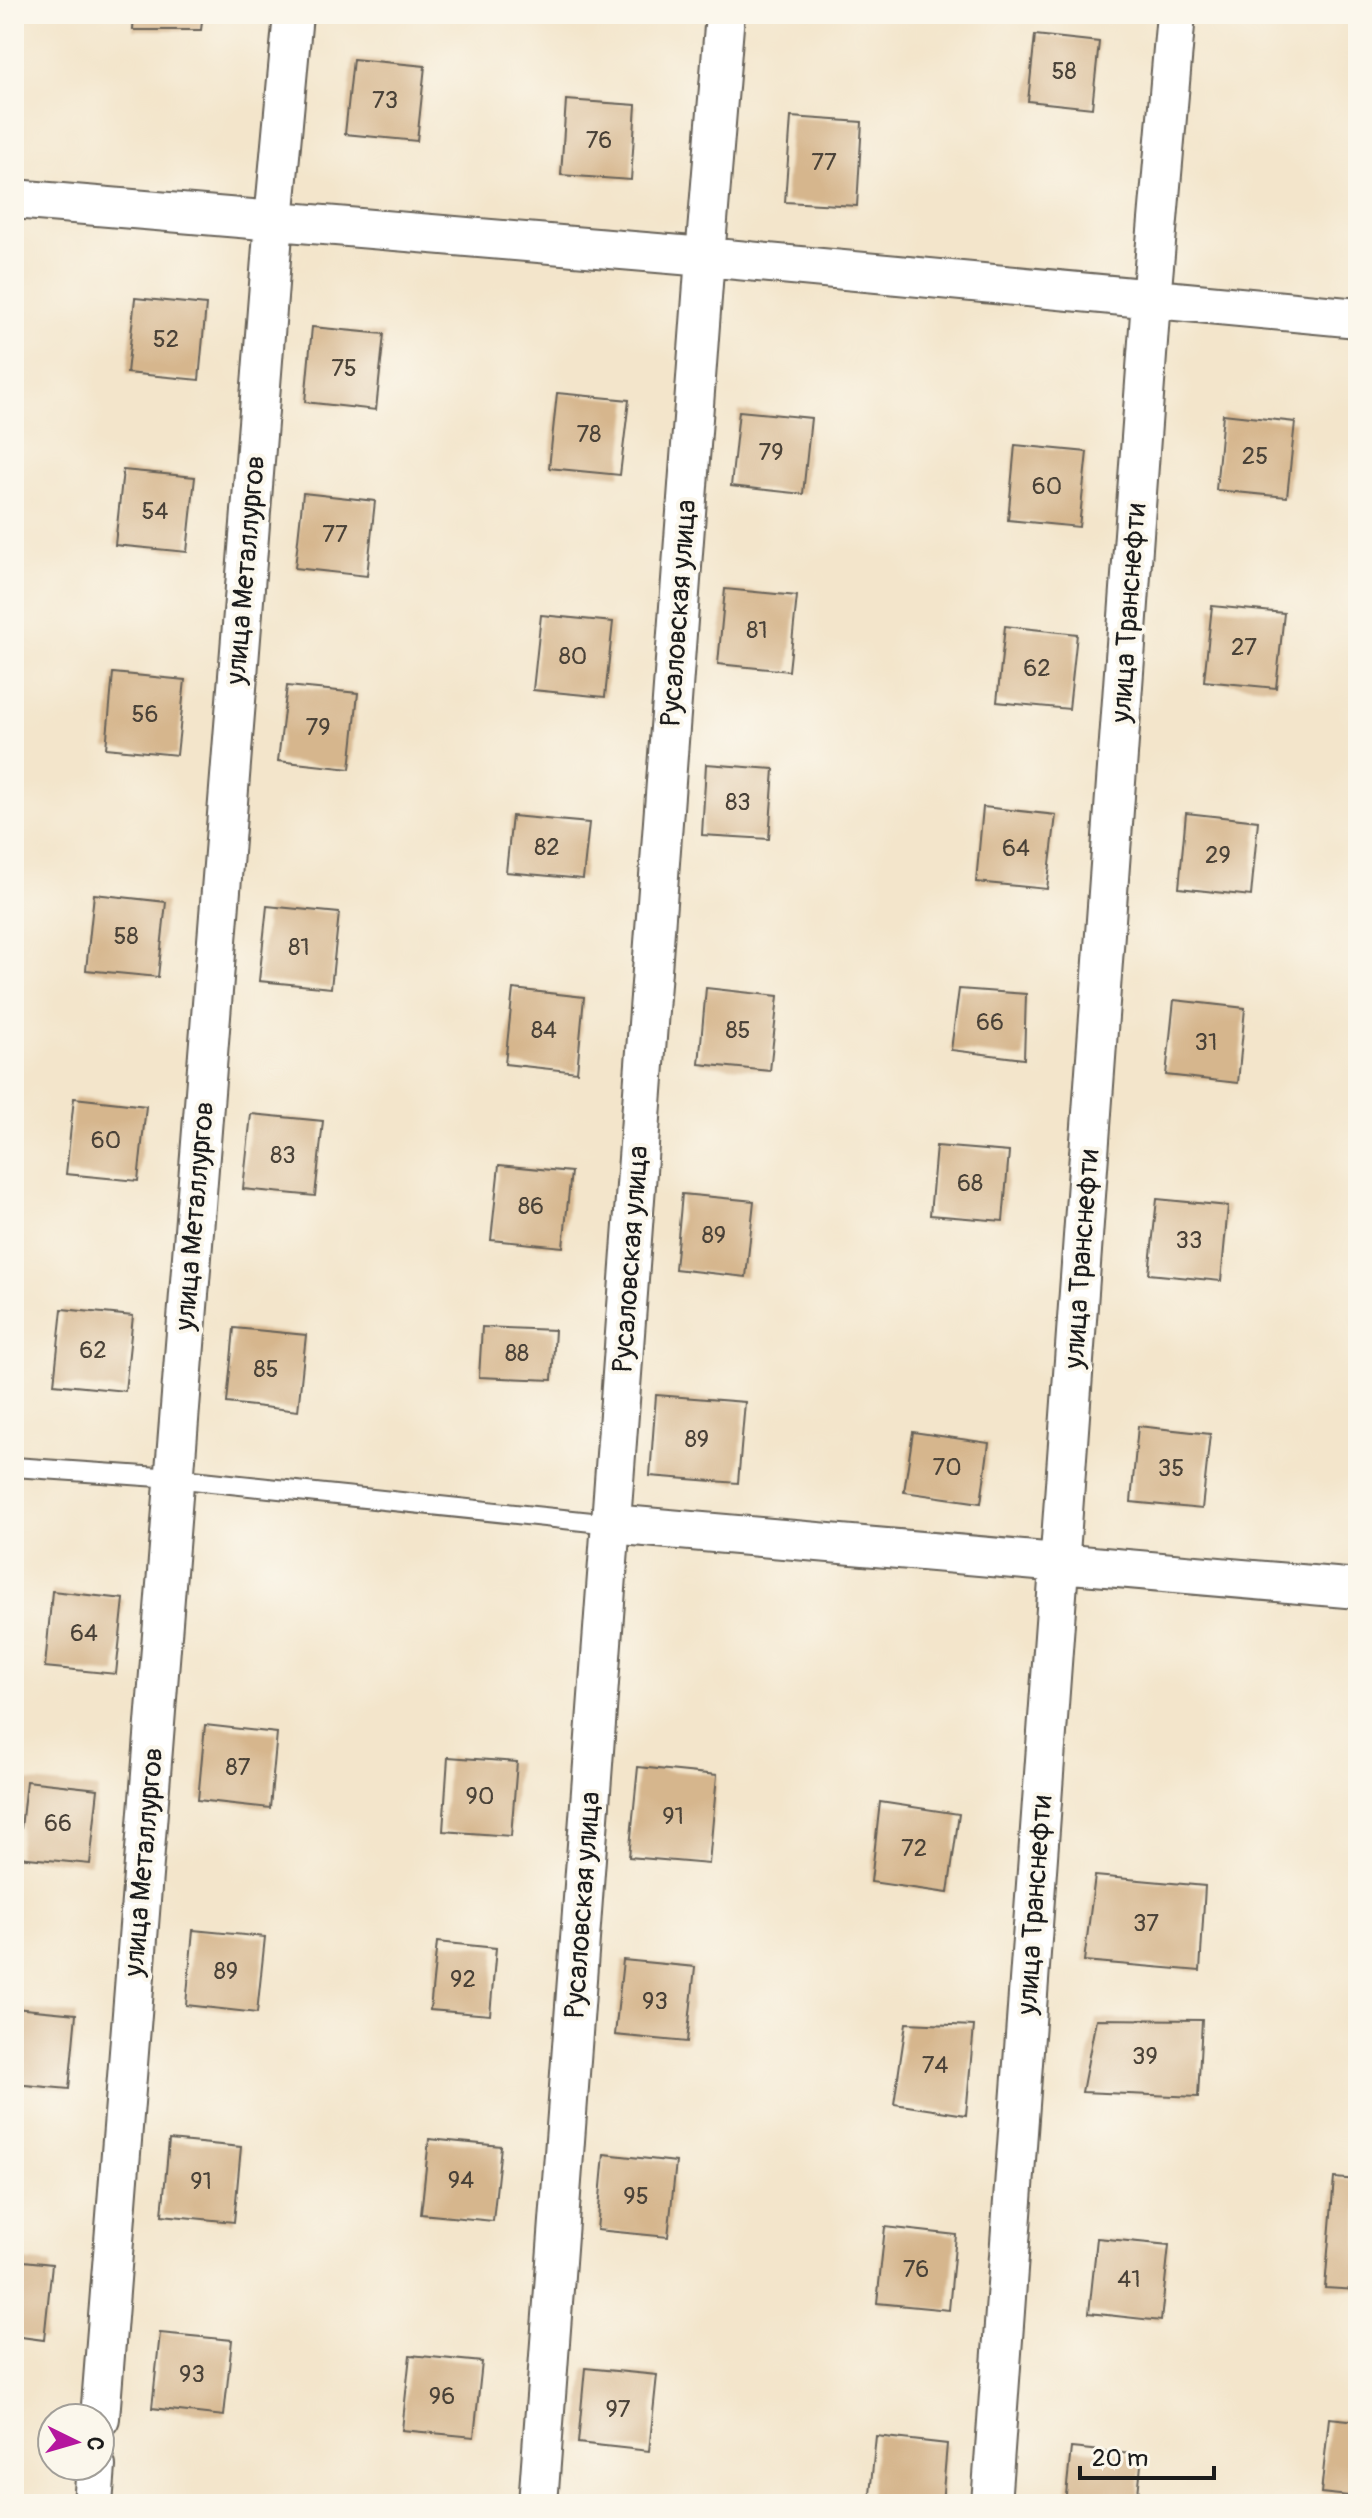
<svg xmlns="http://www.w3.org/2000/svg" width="1372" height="2518" font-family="Pangolin,sans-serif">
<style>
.building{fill:#d6b68d}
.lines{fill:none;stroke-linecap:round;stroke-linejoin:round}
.service-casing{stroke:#676259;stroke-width:22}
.minor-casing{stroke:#676259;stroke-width:42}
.service{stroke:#fff;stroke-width:18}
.minor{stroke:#fff;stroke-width:38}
.labels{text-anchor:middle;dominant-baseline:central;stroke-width:8;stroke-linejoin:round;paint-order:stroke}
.number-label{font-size:24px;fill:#4a4238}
.street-label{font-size:28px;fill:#1c1c1c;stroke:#fbf7ec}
</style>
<rect width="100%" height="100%" fill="#fbf7ec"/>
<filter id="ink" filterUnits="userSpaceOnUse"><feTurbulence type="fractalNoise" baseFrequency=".0125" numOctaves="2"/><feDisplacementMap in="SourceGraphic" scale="16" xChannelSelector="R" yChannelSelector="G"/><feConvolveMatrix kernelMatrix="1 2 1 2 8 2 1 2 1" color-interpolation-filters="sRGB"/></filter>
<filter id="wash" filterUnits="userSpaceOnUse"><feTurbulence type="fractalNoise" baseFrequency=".006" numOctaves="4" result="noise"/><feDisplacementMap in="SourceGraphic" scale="32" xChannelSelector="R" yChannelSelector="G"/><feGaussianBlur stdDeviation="1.8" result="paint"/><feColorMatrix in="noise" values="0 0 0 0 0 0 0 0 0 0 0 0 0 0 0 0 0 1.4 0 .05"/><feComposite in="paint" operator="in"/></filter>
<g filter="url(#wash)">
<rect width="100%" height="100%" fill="#f3e5cb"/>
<g id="blocks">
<path class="building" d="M134 14H203L201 30H133Z
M1035 35 1099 42 1092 108 1028 101Z
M353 59 425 66 417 141 345 134Z
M566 100 636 105 631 180 561 175Z
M791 117 862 122 857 206 785 202Z
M135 298 206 305 199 380 127 373Z
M312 327 384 334 376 410 305 402Z
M557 393 629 400 620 475 549 468Z
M739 411 811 418 803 494 731 486Z
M1223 414 1295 422 1287 497 1216 490Z
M1015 445 1087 452 1079 527 1008 520Z
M123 470 195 477 187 552 115 545Z
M303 493 375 501 367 576 295 568Z
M725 589 797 596 789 671 718 664Z
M1212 606 1284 613 1276 688 1204 681Z
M541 615 613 622 605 697 533 690Z
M1005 626 1077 634 1069 709 997 702Z
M113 673 185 680 177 755 106 748Z
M287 686 358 693 350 769 278 761Z
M706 764 774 769 769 839 702 835Z
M983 807 1056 815 1047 889 976 882Z
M1186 813 1258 821 1251 896 1179 888Z
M512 816 589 823 583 879 506 872Z
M94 894 166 902 158 977 86 970Z
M267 906 339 913 331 988 259 981Z
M706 988 778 996 770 1071 699 1064Z
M513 989 584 997 577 1072 505 1064Z
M959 989 1026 994 1024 1059 951 1050Z
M1174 1000 1245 1008 1238 1083 1166 1075Z
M74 1098 146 1106 138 1181 66 1174Z
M251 1114 323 1121 315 1196 243 1189Z
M936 1146 1009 1152 1003 1221 930 1215Z
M499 1165 571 1172 563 1247 491 1240Z
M682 1194 754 1201 746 1277 675 1269Z
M1157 1199 1228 1206 1221 1281 1149 1274Z
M62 1309 133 1316 125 1391 54 1384Z
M482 1327 555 1330 552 1380 479 1377Z
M234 1328 306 1335 298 1411 227 1403Z
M656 1395 745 1402 738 1483 650 1476Z
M1138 1426 1210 1434 1202 1509 1131 1502Z
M913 1432 989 1443 981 1503 904 1492Z
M52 1591 124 1599 116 1674 45 1667Z
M205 1725 277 1733 270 1808 198 1800Z
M448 1757 517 1762 511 1836 443 1831Z
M638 1767 717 1775 709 1864 629 1857Z
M26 1781 98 1789 90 1864 18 1857Z
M880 1802 959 1814 948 1893 871 1882Z
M1095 1876 1205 1886 1200 1971 1084 1961Z
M193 1930 265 1937 257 2013 186 2005Z
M437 1942 496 1948 490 2015 430 2010Z
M623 1960 695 1967 687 2042 615 2035Z
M14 2008 76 2014 69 2089 14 2084Z
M1096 2019 1202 2020 1198 2097 1082 2092Z
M906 2023 974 2026 966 2115 894 2104Z
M429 2139 501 2146 493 2221 421 2214Z
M169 2140 241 2147 234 2222 162 2215Z
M604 2154 676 2162 668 2237 597 2230Z
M1334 2178 1358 2180V2290L1325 2288Z
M885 2227 956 2235 949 2310 877 2303Z
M1097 2238 1169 2245 1161 2321 1089 2313Z
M14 2260 52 2264 44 2340 14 2336Z
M160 2333 232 2340 224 2416 152 2408Z
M410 2355 482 2362 474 2437 402 2430Z
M585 2368 657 2375 649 2451 578 2443Z
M1329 2418 1358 2421V2497L1321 2493Z
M876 2436 947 2444 942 2504H869Z
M1071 2448 1142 2455 1137 2504H1065Z
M14 2498 39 2500V2504H14Z"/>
</g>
</g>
<g filter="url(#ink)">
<use href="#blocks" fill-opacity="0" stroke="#676259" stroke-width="2"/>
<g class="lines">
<defs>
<path id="service" d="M14 1467 174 1478 611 1524"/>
<path id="minor" d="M14 199 705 257 1358 318
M611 1524 1358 1589
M100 2418 274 221 293 14
M93 2504 96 2466
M538 2504 705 257 725 14
M991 2504 1151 300 1176 14"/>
</defs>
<use href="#service" class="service-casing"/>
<use href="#minor" class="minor-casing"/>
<use href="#service" class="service"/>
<use href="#minor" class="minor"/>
</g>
</g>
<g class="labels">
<g class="number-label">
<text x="1064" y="71">58</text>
<text x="385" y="100">73</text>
<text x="599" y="140">76</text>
<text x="824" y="162">77</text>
<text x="166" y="339">52</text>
<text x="344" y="368">75</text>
<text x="589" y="434">78</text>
<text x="771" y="452">79</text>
<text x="1255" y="456">25</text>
<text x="1047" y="486">60</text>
<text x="155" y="511">54</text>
<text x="335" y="534">77</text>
<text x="757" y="630">81</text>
<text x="1244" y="647">27</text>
<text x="573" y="656">80</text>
<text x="1037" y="668">62</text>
<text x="145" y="714">56</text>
<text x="318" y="727">79</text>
<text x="738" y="802">83</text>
<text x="547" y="847">82</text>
<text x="1016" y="848">64</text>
<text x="1218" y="855">29</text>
<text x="126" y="936">58</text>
<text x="299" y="947">81</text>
<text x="990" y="1022">66</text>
<text x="544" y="1030">84</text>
<text x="738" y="1030">85</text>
<text x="1206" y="1042">31</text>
<text x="106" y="1140">60</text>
<text x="283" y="1155">83</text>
<text x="970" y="1183">68</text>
<text x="531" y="1206">86</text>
<text x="714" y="1235">89</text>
<text x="1189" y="1240">33</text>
<text x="93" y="1350">62</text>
<text x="517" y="1353">88</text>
<text x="266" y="1369">85</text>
<text x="697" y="1439">89</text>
<text x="947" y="1467">70</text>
<text x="1171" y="1468">35</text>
<text x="84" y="1633">64</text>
<text x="238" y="1767">87</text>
<text x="480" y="1796">90</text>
<text x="673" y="1816">91</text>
<text x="58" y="1823">66</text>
<text x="914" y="1848">72</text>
<text x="1146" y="1923">37</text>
<text x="226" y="1971">89</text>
<text x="463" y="1979">92</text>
<text x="655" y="2001">93</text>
<text x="1145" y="2056">39</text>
<text x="935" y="2065">74</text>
<text x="461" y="2180">94</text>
<text x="201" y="2181">91</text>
<text x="636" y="2196">95</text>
<text x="916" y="2269">76</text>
<text x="1129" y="2279">41</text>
<text x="192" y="2374">93</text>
<text x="442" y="2396">96</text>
<text x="618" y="2409">97</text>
</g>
<g class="street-label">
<text transform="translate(246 570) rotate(-85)">улица Металлургов</text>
<text transform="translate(679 613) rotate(-86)">Русаловская улица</text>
<text transform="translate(1129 613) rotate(-86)">улица Транснефти</text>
<text transform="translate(195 1216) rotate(-85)">улица Металлургов</text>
<text transform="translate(631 1259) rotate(-86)">Русаловская улица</text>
<text transform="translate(1082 1259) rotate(-86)">улица Транснефти</text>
<text transform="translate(144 1862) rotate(-85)">улица Металлургов</text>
<text transform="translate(583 1905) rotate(-86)">Русаловская улица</text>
<text transform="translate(1035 1905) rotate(-86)">улица Транснефти</text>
</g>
</g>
<rect width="1372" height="2518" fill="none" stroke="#fbf7ec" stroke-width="48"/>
<g transform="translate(76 2442) rotate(95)"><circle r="38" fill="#fbf7ec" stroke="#a29f99" stroke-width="2"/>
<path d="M0-6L14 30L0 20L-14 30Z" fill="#b5179e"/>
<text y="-12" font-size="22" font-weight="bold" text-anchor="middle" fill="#1c1c1c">С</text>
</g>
<path d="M1080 2466v12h134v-12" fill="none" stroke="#1c1c1c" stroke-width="4"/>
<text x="1092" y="2466" font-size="24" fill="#1c1c1c" stroke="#fbf7ec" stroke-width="6" paint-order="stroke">20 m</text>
</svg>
